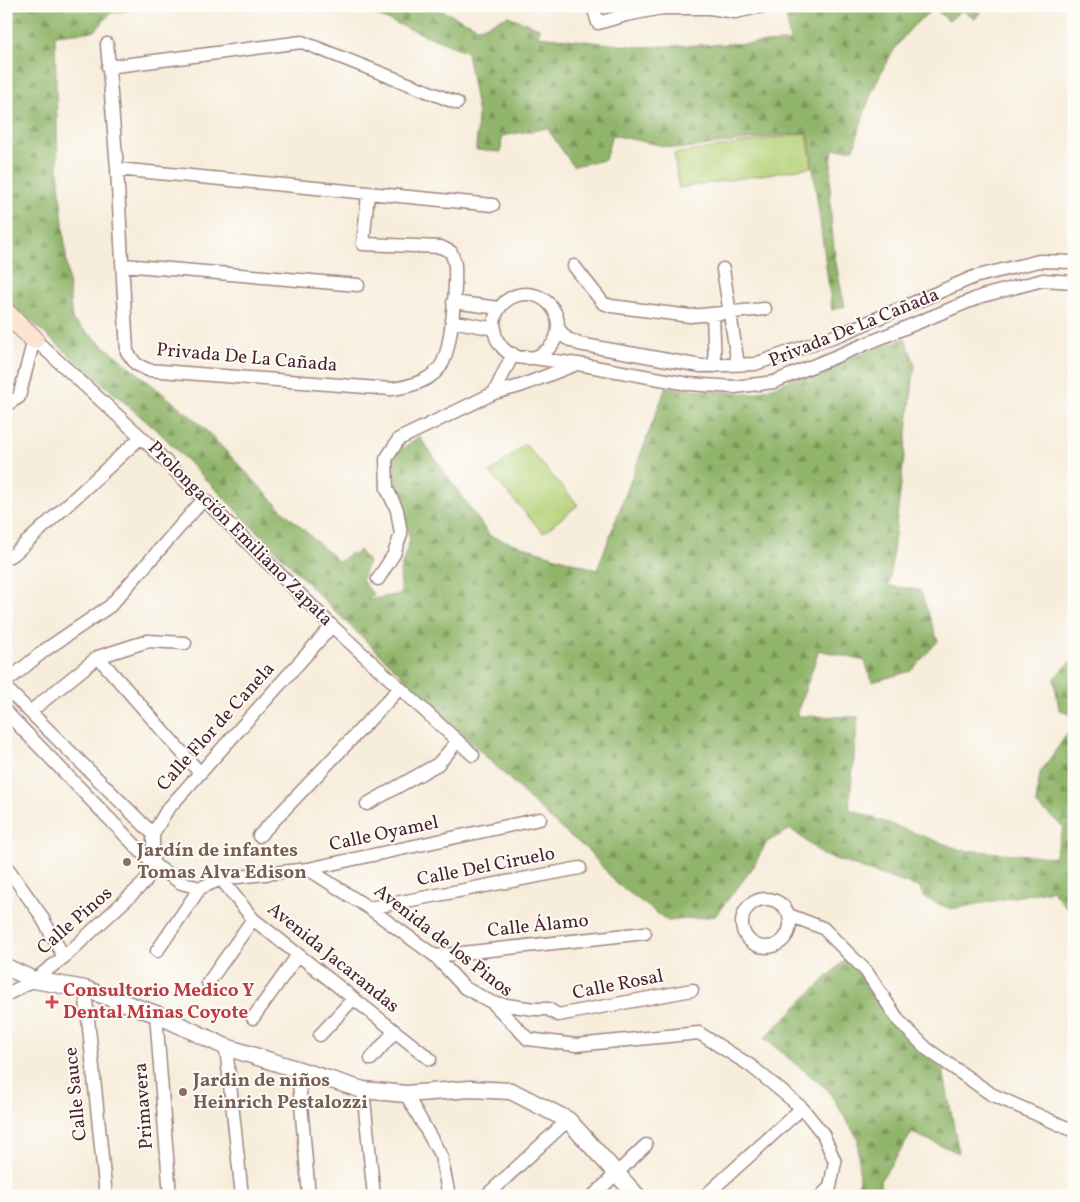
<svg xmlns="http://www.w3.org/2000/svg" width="1080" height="1202" font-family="Vollkorn,serif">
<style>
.forest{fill:url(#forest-firs);stroke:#6d6a4a}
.green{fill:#b6d37a;stroke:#807952}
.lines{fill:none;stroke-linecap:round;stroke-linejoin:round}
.minor-casing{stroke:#a08683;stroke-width:15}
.tertiary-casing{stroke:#a08683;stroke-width:19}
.secondary-casing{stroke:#a08683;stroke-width:21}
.minor{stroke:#fff;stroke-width:12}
.tertiary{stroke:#fff;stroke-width:16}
.secondary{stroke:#fde4d1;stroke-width:19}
.education-dot{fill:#8d6e63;stroke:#fdfcf7;stroke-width:2}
.health-dot{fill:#e0444e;stroke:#fdfcf7;stroke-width:2}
.labels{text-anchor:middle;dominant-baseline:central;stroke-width:4;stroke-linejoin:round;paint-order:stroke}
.street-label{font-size:19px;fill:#4a1f2b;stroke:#fdfcf7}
.education-label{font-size:19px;font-weight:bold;fill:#785e54;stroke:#fdfcf7;text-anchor:start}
.health-label{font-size:19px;font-weight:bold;fill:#be3a42;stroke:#fdfcf7;text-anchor:start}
</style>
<defs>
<pattern id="forest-firs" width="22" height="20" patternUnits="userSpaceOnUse" patternTransform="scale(1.25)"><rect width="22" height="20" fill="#90b56a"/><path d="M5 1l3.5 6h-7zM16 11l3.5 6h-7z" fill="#789357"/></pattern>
</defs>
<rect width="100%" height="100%" fill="#fdfcf7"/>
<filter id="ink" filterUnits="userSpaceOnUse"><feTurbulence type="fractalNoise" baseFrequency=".02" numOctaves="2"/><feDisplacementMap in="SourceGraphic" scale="10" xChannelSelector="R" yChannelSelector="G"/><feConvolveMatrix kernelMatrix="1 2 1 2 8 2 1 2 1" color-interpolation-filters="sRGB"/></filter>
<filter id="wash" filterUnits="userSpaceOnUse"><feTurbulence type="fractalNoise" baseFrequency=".0096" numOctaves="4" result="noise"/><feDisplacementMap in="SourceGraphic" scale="20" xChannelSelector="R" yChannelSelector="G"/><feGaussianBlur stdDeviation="1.12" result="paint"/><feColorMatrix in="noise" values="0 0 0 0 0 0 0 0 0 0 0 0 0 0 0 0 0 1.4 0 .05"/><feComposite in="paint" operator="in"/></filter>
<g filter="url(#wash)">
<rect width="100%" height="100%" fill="#f7eddb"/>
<path class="forest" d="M6 6H158L111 13 95 31 55 35 58 170 72 320 199 423 281 509 339 562 350 553 355 555 359 550 368 562 362 580 374 595 367 600 401 594 400 570 410 539 399 499 392 457 419 436 490 536 597 570 666 387 753 394 905 338 915 364 889 586 920 590 938 641 911 671 872 682 865 661 819 650 796 716 858 717 849 809 961 850 1054 857 1064 827 1036 804 1040 773 1074 724V910L1065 906 1052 890 951 909 923 897 920 888 823 855 791 829 767 842 751 870 715 916 668 921 617 884 588 850 559 827 335 611 161 434 6 300Z
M353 6H432L480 28 508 16 539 28 538 36 639 47 790 42 785 6H985L975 19 962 10 949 21 934 8C925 16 914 24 906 34 880 65 863 110 854 149H833C826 198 833 258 845 306L832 310 808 132 679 149 612 135 605 160 573 166 547 128 502 136 501 152 476 150 478 115 467 52Z
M1074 658V717L1059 709 1054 678Z
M846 959 867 982 893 1023 943 1070 959 1153 912 1133 880 1181 881 1196H859L858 1139 828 1090 764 1038Z"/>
<path class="green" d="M807 133 812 167 679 188 674 154Z
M525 444 578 505 543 533 490 473Z"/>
</g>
<g filter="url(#ink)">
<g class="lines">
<defs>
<path id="minor" d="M593 6 598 23 626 15 662 8H710L735 12 764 6
M107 44 117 169 127 352 136 364 148 370 391 389C409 387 435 380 443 362 452 342 456 288 455 266 455 261 452 256 451 252L441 247 363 244 368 194
M108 67 302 42 457 103
M117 169 493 205
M123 265 358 285
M574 266 603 303 611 306 690 316 765 309
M723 269 738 365
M494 326a32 32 0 1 1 64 0a32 32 0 1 1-64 0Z
M453 302 499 308
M713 314 715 366
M452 321 495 329
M558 328 566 338 579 344 701 366 755 364 841 334 974 277 1039 261 1074 262
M526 357 578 364 688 384 735 387 774 382 982 296 1043 280 1074 282
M494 393 513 354
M6 405 19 397 34 339 141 437 332 626 473 755
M6 558 14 554 141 437
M378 579 394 554 401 534 397 510 387 489 386 459 399 439 494 393 520 386 577 364
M98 657 200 773
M6 682 45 650 110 606 204 499
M6 688 153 834
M31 711 98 657 148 641 185 643
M6 712 153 864 181 883 200 888 221 879 308 869 540 819
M367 804 438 764 458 741
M259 836 400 688
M6 866 40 914 64 957
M308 869 369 908 435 956 465 988 493 1003 528 1039 576 1045 699 1033 751 1066 802 1108 823 1134 835 1162 830 1187 821 1196
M221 879 253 919 430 1059
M742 923a24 24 0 1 1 48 0a24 24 0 1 1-48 0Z
M369 908 580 868
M789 915 823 928 866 971 899 1021 927 1049 991 1094 1074 1131
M157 951 200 888
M435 956 645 933
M208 983 253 919
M85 989 106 1196
M6 995 34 980 64 957 145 882 153 864V834L167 810 332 626
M493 1003 534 1009H548L558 1015 692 990
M156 1014 170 1196
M253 1018 298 955
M320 1035 353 999
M226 1047 242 1196
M371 1059 395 1031
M298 1070 309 1196
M363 1090 374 1196
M406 1094 441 1156 449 1196
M486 1196 568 1120
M593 1196 646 1145
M705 1196 802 1108"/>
<path id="tertiary" d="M6 967 34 980 85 989 156 1014 226 1047 363 1090 406 1094 470 1089 511 1091 568 1120 637 1196"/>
<path id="secondary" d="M6 313 34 339"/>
</defs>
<use href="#minor" class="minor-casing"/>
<use href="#tertiary" class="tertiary-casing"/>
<use href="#secondary" class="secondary-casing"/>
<use href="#minor" class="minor"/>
<use href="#tertiary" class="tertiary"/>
<use href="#secondary" class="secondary"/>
</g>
</g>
<g class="education-dot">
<circle cx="127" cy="862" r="5"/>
<circle cx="183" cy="1092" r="5"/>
</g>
<path class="health-dot" d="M49.5 994.5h5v5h5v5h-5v5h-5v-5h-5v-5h5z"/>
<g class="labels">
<g class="street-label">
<text transform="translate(854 328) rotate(-22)">Privada De La Cañada</text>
<text transform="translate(247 358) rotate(5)">Privada De La Cañada</text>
<text transform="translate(240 534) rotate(45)">Prolongación Emiliano Zapata</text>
<text transform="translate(216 727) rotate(-48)">Calle Flor de Canela</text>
<text transform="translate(384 834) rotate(-12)">Calle Oyamel</text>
<text transform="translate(486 867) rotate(-11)">Calle Del Ciruelo</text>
<text transform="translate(75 921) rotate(-41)">Calle Pinos</text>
<text transform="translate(538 926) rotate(-6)">Calle Álamo</text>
<text transform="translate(443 941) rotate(38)">Avenida de los Pinos</text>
<text transform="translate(333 958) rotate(39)">Avenida Jacarandas</text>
<text transform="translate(618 985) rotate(-11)">Calle Rosal</text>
<text transform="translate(76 1094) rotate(-96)">Calle Sauce</text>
<text transform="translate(144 1106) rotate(-94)">Primavera</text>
</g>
<g class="education-label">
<text x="137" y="851">Jardín de infantes<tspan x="137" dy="22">Tomas Alva Edison</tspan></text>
<text x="193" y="1081">Jardin de niños<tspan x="193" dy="22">Heinrich Pestalozzi</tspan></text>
</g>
<g class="health-label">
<text x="63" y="991">Consultorio Medico Y<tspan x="63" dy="22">Dental Minas Coyote</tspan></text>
</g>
</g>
<rect width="1080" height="1202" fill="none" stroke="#fdfcf7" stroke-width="25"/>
</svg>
